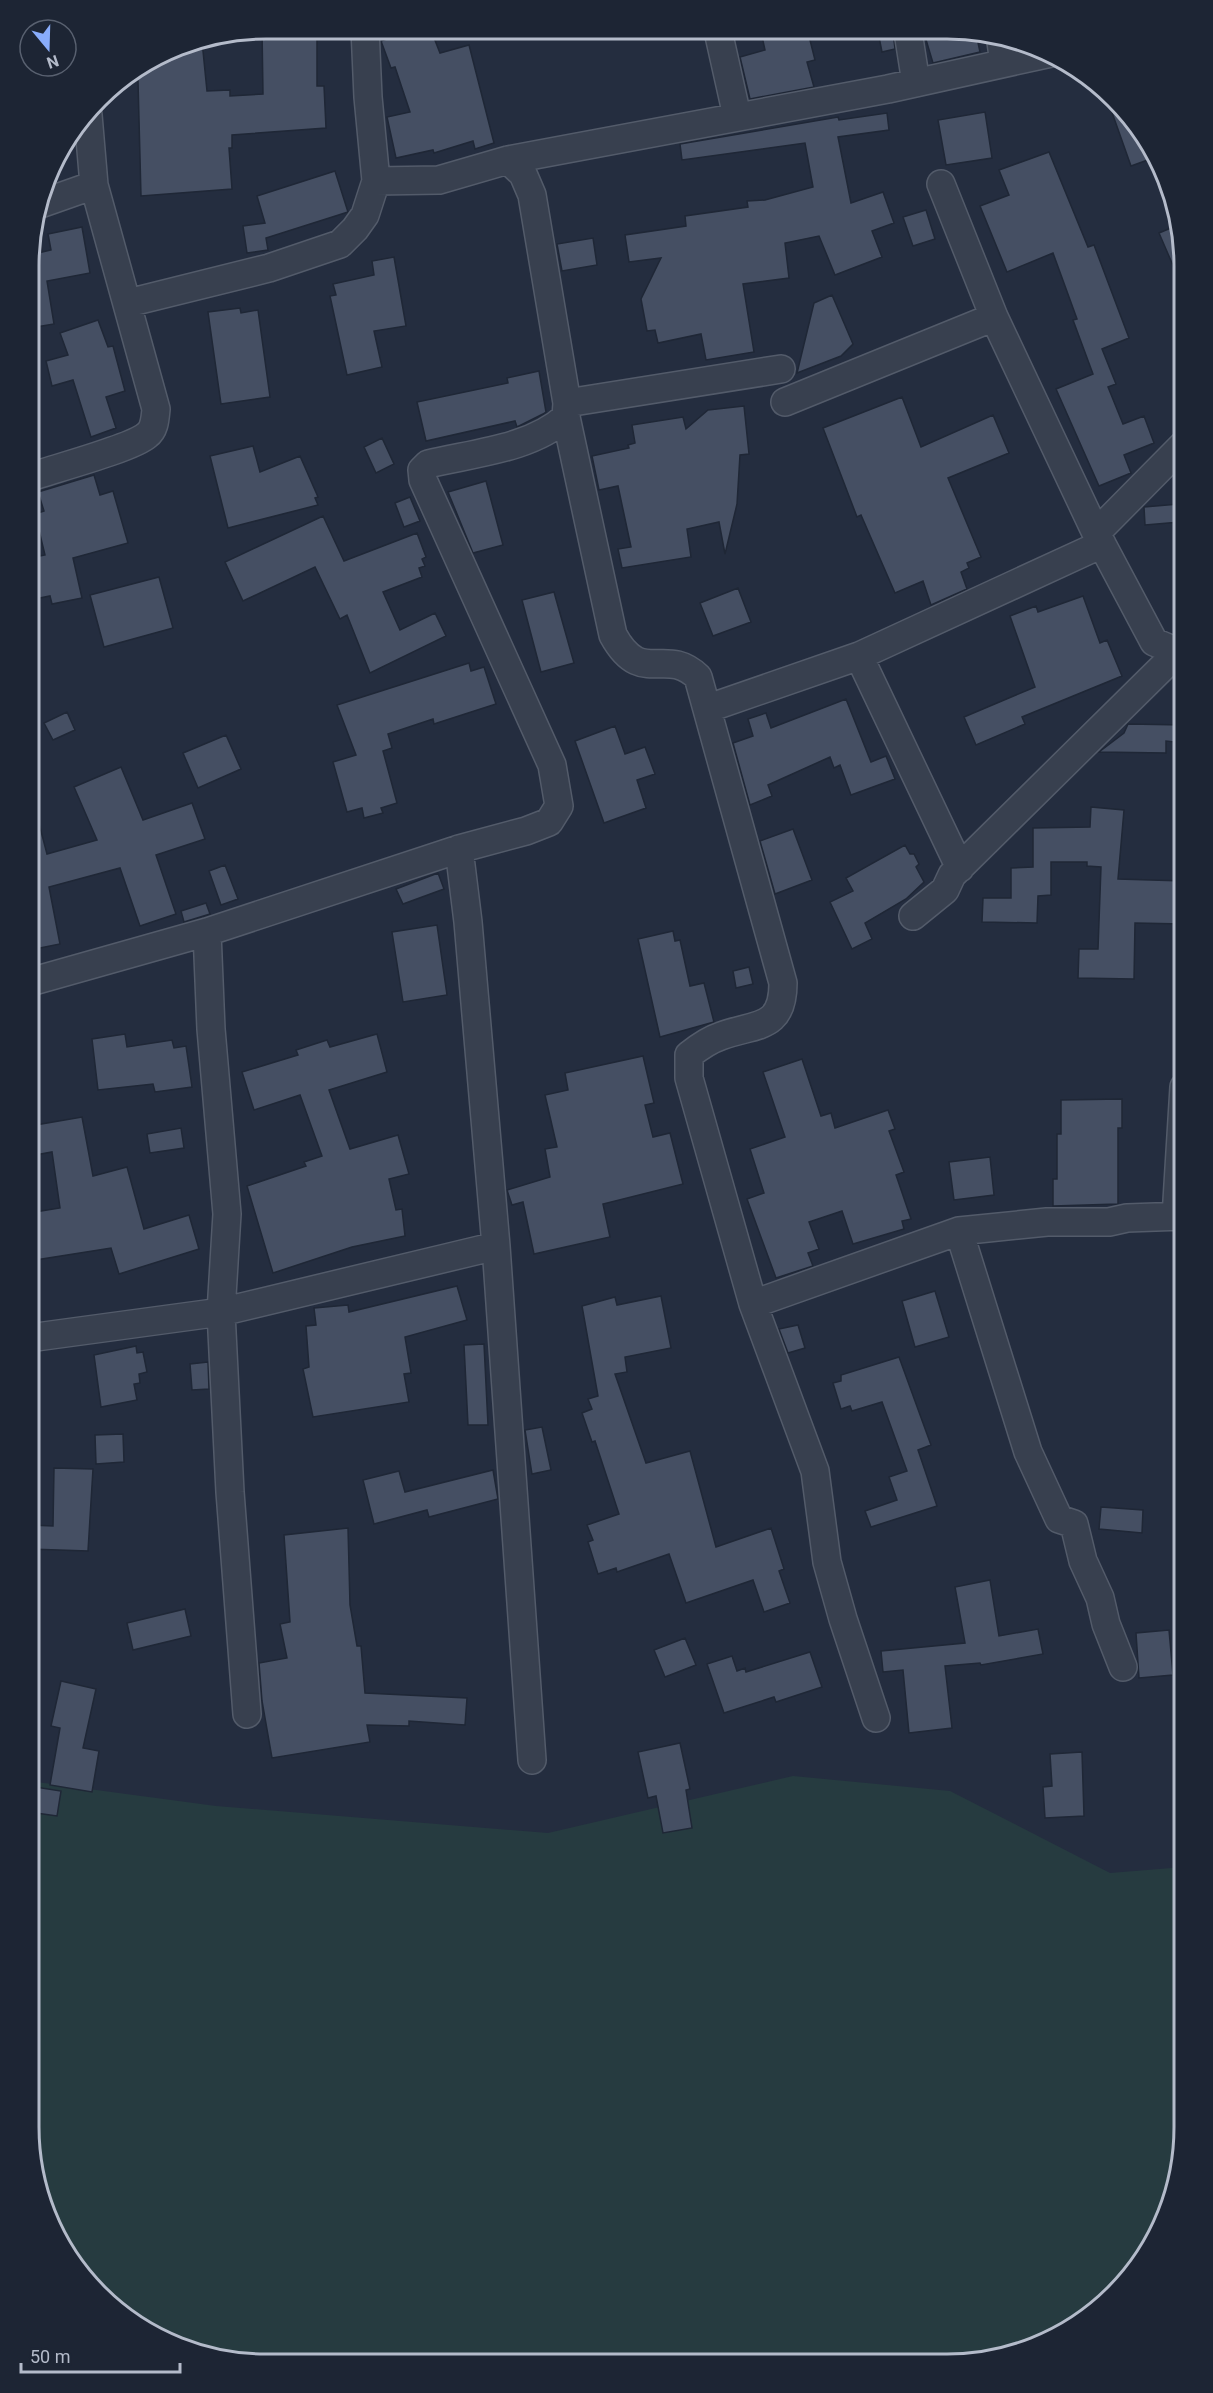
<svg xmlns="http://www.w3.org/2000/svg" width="1213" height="2393" font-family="Roboto,sans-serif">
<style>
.green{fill:#263b40}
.building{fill:#454f63;stroke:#1f2736;stroke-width:1.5}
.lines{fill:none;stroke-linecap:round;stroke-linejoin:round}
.minor-casing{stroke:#535b6a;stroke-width:30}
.minor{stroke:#38404f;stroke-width:27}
.rim{fill:none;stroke:#b4bbca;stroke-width:3}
</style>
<rect width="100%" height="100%" fill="#242d3f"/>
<path class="green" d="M793 1776 950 1791 1110 1873 1184 1867V2143L1167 2218 1135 2272 1079 2324 1023 2352 947 2364 235 2362 161 2340 110 2306 68 2259 41 2203 29 2127V1781L216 1806 548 1833Z"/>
<path class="building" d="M262 29H317V86H324L326 128 232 135V148H229L232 189 141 196 138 81 133 73 175 46 202 41 207 91 230 90V96L263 94Z
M396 29 431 30 440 53 469 45 494 143 475 149 473 141 434 153 433 150 396 158 387 117 410 112 395 67 391 68 381 41 398 35Z
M761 32H808L815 60 807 62 814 87 750 99 740 57 765 50Z
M878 32H893L895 49 882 52Z
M924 33H976L980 52 933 63Z
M1103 87 1145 134 1156 157 1131 166Z
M985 112 992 158 946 165 938 120Z
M887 113 889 130 838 137 851 203 883 192 894 223 872 231 882 257 835 275 819 236 785 243 789 278 743 284 754 352 706 360 701 334 658 343 655 330 647 331 641 299 661 258 629 262 625 235 686 226 685 216 748 207 747 201 765 200 813 187 805 143 682 160 680 144 838 117 839 120Z
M1049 152 1088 247 1094 245 1129 338 1102 349 1116 384 1108 387 1123 424 1144 416 1154 443 1124 455 1131 473 1099 486 1056 389 1093 374 1073 320 1077 319 1053 253 1007 272 980 206 1009 195 999 170Z
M335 171 348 212 266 238 268 250 247 253 243 226 265 223 257 196Z
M926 210 935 239 913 246 903 217Z
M1178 225 1185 266 1184 283 1181 284 1159 233Z
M82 227 90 273 47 281 54 324 30 328V240L40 239 42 252 51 250 48 234Z
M593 238 597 265 562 271 557 244Z
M394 257 406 326 374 331 382 367 347 375 330 296 336 295 333 284 374 275 372 261Z
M832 295 853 344 841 356 797 373 814 303Z
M240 308 241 313 258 310 270 397 221 404 208 312Z
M98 320 108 347 113 346 125 391 106 397 116 428 91 437 73 380 52 386 46 361 68 355 60 333Z
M539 371 546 412 543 414 517 427 515 421 426 441 417 402 508 383 507 378Z
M902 397 921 447 993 415 1009 453 948 478 981 557 967 563 969 568 961 572 967 589 931 605 923 581 895 593 861 515 857 517 823 428Z
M744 406 749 454 740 455 737 504 725 554 719 522 687 529 691 557 622 568 618 549 631 547 618 486 599 490 592 456 629 448 628 445 635 443 632 425 683 417 686 429 708 410Z
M382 438 394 464 376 473 364 447Z
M253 446 260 472 300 456 318 497 315 498 318 505 228 528 210 456Z
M94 475 100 495 113 491 128 543 73 558 82 598 52 604 50 596 30 600V558L45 555 35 514 44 511 38 492Z
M486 481 503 545 473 553 448 492Z
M410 497 420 521 404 527 395 503Z
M1179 504 1180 522 1145 525 1144 507Z
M323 516 344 561 417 533 426 557 422 559 425 566 419 568 422 577 383 592 400 630 435 613 446 636 370 673 347 615 340 619 315 567 243 601 225 562Z
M159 577 173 628 104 647 90 595Z
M738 588 751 622 713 636 700 603Z
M554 592 574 663 541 672 522 600Z
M1083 596 1100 643 1107 640 1122 676 1022 717 1025 724 976 745 964 717 1035 687 1010 616 1036 606 1038 612Z
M469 663 471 671 484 667 496 704 434 724 433 719 388 734 392 748 383 751 397 803 381 808 383 813 364 818 362 808 347 812 333 762 356 755 337 705Z
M846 699 871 762 886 756 895 779 851 795 840 765 834 768 830 757 768 785 772 796 750 805 733 743 753 736 748 719 766 713 771 728Z
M67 712 75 730 53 740 44 723Z
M1128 724 1184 725V743L1166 741V753L1099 752 1124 733Z
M615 726 625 754 645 747 655 774 637 780 646 808 604 823 575 741Z
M226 735 241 769 198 788 183 753Z
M121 767 143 820 192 803 205 839 156 855 176 914 140 926 120 868 49 887 60 944 30 950V813L36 812 47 854 97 840 74 787Z
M1091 807 1124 810 1118 879 1184 881V924L1135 923 1134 979 1078 978 1079 949H1098L1101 867 1087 866V862H1051V895L1038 896 1037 923 982 922 983 898H1011V868L1033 867V828L1090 827Z
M793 829 812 880 775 894 760 841Z
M905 845 910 854H914L919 864 916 867 924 882 906 899 865 923 872 939 852 949 830 902 853 891 846 878Z
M225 865 238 899 221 905 209 871Z
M438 873 444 889 403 904 396 889Z
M206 903 210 914 184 922 181 911Z
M437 925 447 995 403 1002 392 932Z
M673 931 675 941 680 940 690 986 704 983 714 1022 660 1037 638 939Z
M749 967 753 984 736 988 733 971Z
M125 1034 127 1047 172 1040 174 1048 186 1046 192 1087 155 1092 153 1084 98 1090 92 1039Z
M377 1034 387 1072 329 1090 350 1149 398 1135 409 1174 389 1179 396 1210 402 1209 405 1236 352 1247 273 1273 247 1186 306 1166 304 1162 322 1156 300 1095 254 1110 242 1072 298 1055 296 1050 327 1040 330 1047Z
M643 1056 654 1103 645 1105 653 1137 670 1133 683 1184 603 1204 610 1237 534 1254 523 1202 512 1205 507 1190 550 1177 545 1149 557 1147 545 1095 568 1090 565 1073Z
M802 1059 821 1116 831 1113 835 1128 888 1110 895 1129 889 1131 904 1172 896 1175 911 1219 902 1221 904 1229 853 1244 842 1211 809 1222 819 1249 808 1253 813 1266 776 1278 747 1199 764 1193 750 1149 785 1137 763 1072Z
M1122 1099V1128H1118V1204L1053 1206V1179H1057V1134H1061V1100Z
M82 1117 93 1176 127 1167 144 1229 189 1215 199 1249 119 1274 111 1248 29 1261V1213L60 1208 52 1152 30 1156V1126Z
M181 1128 184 1148 150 1153 147 1134Z
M990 1157 994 1195 954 1200 949 1162Z
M457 1286 467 1320 405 1337 411 1373 404 1374 409 1402 313 1417 303 1369 309 1367 306 1326 316 1325 314 1308 348 1305 349 1312Z
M935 1291 949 1337 915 1347 902 1301Z
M661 1296 671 1348 625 1357 627 1372 615 1374 646 1463 690 1451 716 1547 771 1528 784 1569 779 1571 790 1603 764 1612 753 1580 686 1603 669 1554 617 1572 616 1568 598 1574 588 1542 593 1540 587 1525 619 1514 595 1441 592 1442 582 1413 592 1409 588 1399 598 1396 582 1306 615 1297 617 1305Z
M798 1325 805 1348 788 1353 779 1329Z
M484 1344 488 1425H468L464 1345Z
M136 1346 137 1353 143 1352 147 1372 139 1374 140 1383 134 1384 137 1400 101 1407 94 1355Z
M899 1357 931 1445 918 1450 937 1506 871 1527 865 1511 897 1500 889 1477 907 1471 882 1402 852 1411 850 1406 841 1409 833 1383 841 1381V1375Z
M208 1362 209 1389 192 1390 190 1364Z
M542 1427 551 1470 532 1474 525 1430Z
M123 1434 124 1462 96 1464 95 1435Z
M54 1468 93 1469 88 1551 29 1549V1525L53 1526Z
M493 1470 498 1499 429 1517 427 1510 374 1524 363 1480 399 1471 405 1492Z
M1101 1507 1143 1510 1142 1533 1099 1529Z
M348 1528 350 1605 357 1646H361L365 1693 467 1698 465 1725 409 1721V1726L367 1725 370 1742 272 1758 262 1701 259 1663 287 1658 280 1624 290 1622 284 1535Z
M990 1580 999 1636 1038 1629 1043 1654 981 1665 980 1663 945 1666 952 1728 909 1733 903 1670 883 1672 881 1651 965 1643 955 1587Z
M185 1609 191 1636 133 1650 127 1623Z
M1169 1630 1173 1675 1139 1678 1136 1633Z
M685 1638 696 1665 665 1677 654 1650Z
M810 1652 822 1687 776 1702 774 1697 724 1713 707 1664 732 1656 737 1671 745 1668 746 1672Z
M61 1681 96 1689 83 1748 99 1751 92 1792 50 1785 60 1728 51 1726Z
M680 1743 690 1789 686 1790 692 1828 663 1833 656 1796 648 1798 638 1752Z
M1082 1752 1084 1816 1045 1818 1043 1787 1052 1786 1050 1754Z
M29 1786 61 1791 57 1816 29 1812Z"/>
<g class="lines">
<defs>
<path id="minor" d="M718 31 737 116
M908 32 916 83
M1000 35 1004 63
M508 160 523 174 532 195 567 403 566 417 613 635C642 688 665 645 698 677L783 983C783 1031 755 1023 721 1036 709 1040 699 1047 689 1055V1078L753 1304 815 1471 827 1562 843 1619 876 1718
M376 181 439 180 508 160 888 89 1051 53
M941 184 994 317 1096 533 1154 642 1178 652
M40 204 94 185
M128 303 269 268 340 244 355 229 365 215 376 181 368 97 365 29
M785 402 994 317
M567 403 781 369
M30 477C53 469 133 448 147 435 155 429 155 418 156 409L94 185 88 115
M1096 533 1184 444
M859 656 960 868
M709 708 859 656 1102 544
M459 849 468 922 496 1246 532 1760
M913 916 945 890 952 875 1178 652 1184 650
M207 932 211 1029 227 1214 221 1312 230 1492 247 1714
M30 982 207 932 459 849 526 831 549 822 559 806 552 765 423 480 422 470 428 464C473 453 531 449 566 417
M1176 1217 1184 1087
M959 1231 1028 1452 1059 1519 1074 1524 1083 1561 1100 1598 1106 1624 1123 1667
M753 1304 959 1231 1047 1222H1109L1127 1218 1184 1216
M29 1338 221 1312 496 1246"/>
</defs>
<use href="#minor" class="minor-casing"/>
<use href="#minor" class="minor"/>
</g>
<path d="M0 0H1213V2393H0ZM266 39H947A227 227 0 0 1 1174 266V2127A227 227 0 0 1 947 2354H266A227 227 0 0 1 39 2127V266A227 227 0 0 1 266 39Z" fill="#1d2534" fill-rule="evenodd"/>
<path class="rim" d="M266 39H947A227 227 0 0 1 1174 266V2127A227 227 0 0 1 947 2354H266A227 227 0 0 1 39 2127V266A227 227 0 0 1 266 39Z"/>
<g transform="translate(48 48) rotate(161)"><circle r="28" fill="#1d2534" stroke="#596170" stroke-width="1.5"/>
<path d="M0-4.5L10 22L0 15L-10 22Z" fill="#89acfa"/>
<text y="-9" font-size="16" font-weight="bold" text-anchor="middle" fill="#b4bbca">N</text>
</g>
<path d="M21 2363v9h159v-9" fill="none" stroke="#b4bbca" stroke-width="3"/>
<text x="30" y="2363" font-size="18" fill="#b4bbca" stroke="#1d2534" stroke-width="4.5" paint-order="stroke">50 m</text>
</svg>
